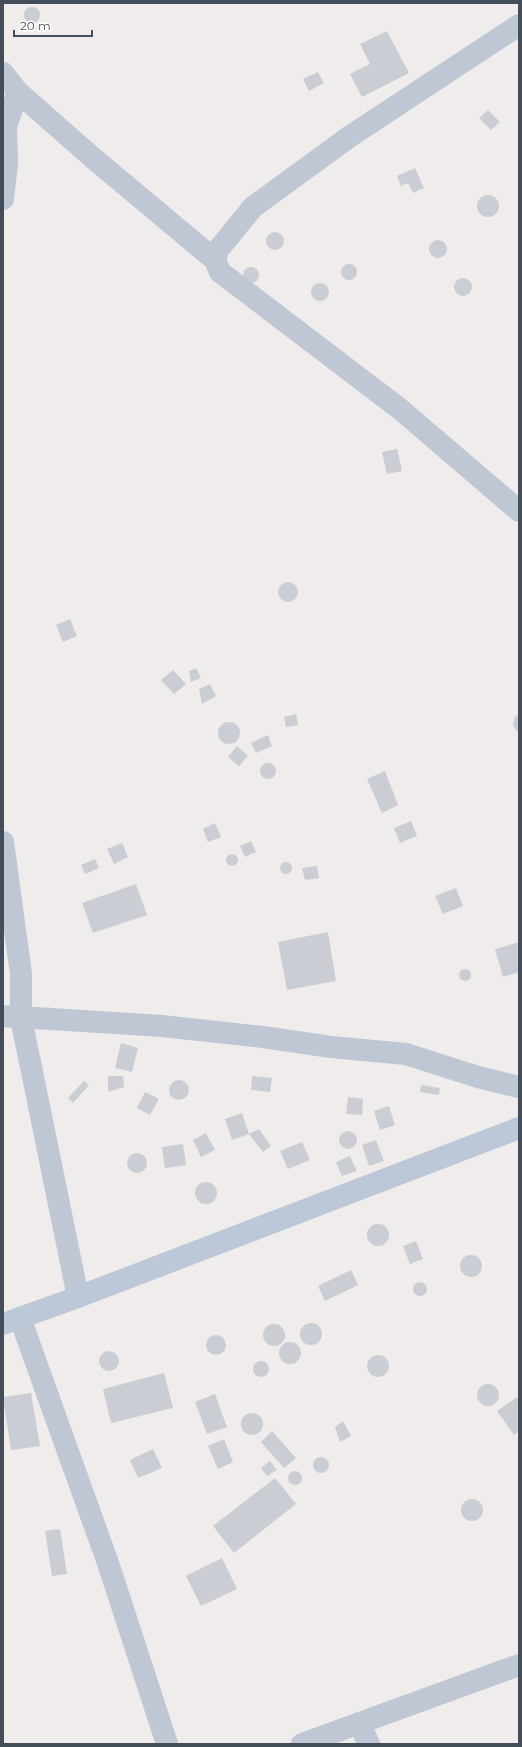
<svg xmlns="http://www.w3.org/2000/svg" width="522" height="1747" font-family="Montserrat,sans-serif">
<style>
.building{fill:#cacdd4}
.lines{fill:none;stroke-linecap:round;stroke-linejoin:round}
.minor{stroke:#bec7d3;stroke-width:22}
.secondary{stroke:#bcc7d7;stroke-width:22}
</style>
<rect width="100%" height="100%" fill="#efeceb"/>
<path class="building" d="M24 15a8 8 0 1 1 16 0a8 8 0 1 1-16 0Z
M387 31 409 73 362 97 350 74 370 64 360 44Z
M318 72 324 83 309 91 303 79Z
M488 110 500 122 491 130 479 118Z
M415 168 424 188 413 193 408 183 401 186 397 176Z
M477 206a11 11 0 1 1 22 0a11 11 0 1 1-22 0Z
M266 241a9 9 0 1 1 18 0a9 9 0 1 1-18 0Z
M429 249a9 9 0 1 1 18 0a9 9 0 1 1-18 0Z
M341 272a8 8 0 1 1 16 0a8 8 0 1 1-16 0Z
M243 275a8 8 0 1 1 16 0a8 8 0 1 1-16 0Z
M454 287a9 9 0 1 1 18 0a9 9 0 1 1-18 0Z
M311 292a9 9 0 1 1 18 0a9 9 0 1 1-18 0Z
M397 449 402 471 387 474 382 452Z
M278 592a10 10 0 1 1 20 0a10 10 0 1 1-20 0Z
M70 619 77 636 63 642 56 625Z
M196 668 201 678 191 682 189 671Z
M173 670 186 684 174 694 161 680Z
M210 684 216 696 202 704 199 689Z
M296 714 298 725 286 727 284 717Z
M519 714V732L515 729 513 724 515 717Z
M218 733a11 11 0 1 1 22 0a11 11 0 1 1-22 0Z
M268 735 272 746 256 753 251 743Z
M237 746 248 756 239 766 228 757Z
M260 771a8 8 0 1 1 16 0a8 8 0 1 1-16 0Z
M385 771 398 805 382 813 367 779Z
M411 821 417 836 400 843 394 828Z
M215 823 221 837 208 842 203 829Z
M251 841 256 852 245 857 240 846Z
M122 843 128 857 114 864 107 849Z
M226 860a6 6 0 1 1 12 0a6 6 0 1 1-12 0Z
M95 859 99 868 85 874 81 865Z
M280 868a6 6 0 1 1 12 0a6 6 0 1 1-12 0Z
M317 866 319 878 305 880 302 868Z
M136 884 147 915 93 933 82 903Z
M456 888 463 906 443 914 435 896Z
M328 932 336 981 287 990 278 942Z
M519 942V972L503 977 495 949Z
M459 975a6 6 0 1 1 12 0a6 6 0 1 1-12 0Z
M121 1043 138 1048 132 1072 115 1068Z
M108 1076H123L124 1087 108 1092Z
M252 1076 272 1078 270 1092 251 1090Z
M169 1090a10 10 0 1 1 20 0a10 10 0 1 1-20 0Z
M84 1081 89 1085 73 1103 68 1098Z
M421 1085 440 1088 439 1095 420 1092Z
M145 1092 159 1099 150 1115 137 1108Z
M348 1097 363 1099 362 1115 346 1114Z
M389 1106 395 1125 380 1130 374 1111Z
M242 1113 249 1134 232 1140 225 1119Z
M259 1129 271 1146 263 1152 249 1134Z
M339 1140a9 9 0 1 1 18 0a9 9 0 1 1-18 0Z
M206 1133 215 1150 201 1157 193 1140Z
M376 1140 384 1161 369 1166 362 1145Z
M302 1142 310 1160 288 1169 280 1151Z
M183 1144 186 1165 165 1168 162 1147Z
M127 1163a10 10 0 1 1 20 0a10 10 0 1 1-20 0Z
M350 1156 357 1171 342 1176 336 1162Z
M195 1193a11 11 0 1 1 22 0a11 11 0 1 1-22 0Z
M367 1235a11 11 0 1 1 22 0a11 11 0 1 1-22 0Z
M416 1241 423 1259 410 1264 403 1246Z
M460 1266a11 11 0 1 1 22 0a11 11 0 1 1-22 0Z
M351 1270 358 1285 325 1301 318 1286Z
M413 1289a7 7 0 1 1 14 0a7 7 0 1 1-14 0Z
M300 1334a11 11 0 1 1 22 0a11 11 0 1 1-22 0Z
M263 1335a11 11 0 1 1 22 0a11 11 0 1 1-22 0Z
M206 1345a10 10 0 1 1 20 0a10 10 0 1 1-20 0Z
M279 1353a11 11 0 1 1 22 0a11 11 0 1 1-22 0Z
M99 1361a10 10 0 1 1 20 0a10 10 0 1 1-20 0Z
M367 1366a11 11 0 1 1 22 0a11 11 0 1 1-22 0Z
M253 1369a8 8 0 1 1 16 0a8 8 0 1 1-16 0Z
M164 1373 173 1408 111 1423 103 1389Z
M477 1395a11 11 0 1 1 22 0a11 11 0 1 1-22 0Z
M31 1393 40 1446 11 1450 3 1397Z
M215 1394 227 1427 207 1434 195 1402Z
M517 1397 519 1400V1431L514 1435 497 1411Z
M241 1424a11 11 0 1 1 22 0a11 11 0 1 1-22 0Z
M343 1421 351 1436 340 1442 335 1427Z
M272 1431 296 1458 284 1468 261 1442Z
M224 1439 233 1462 218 1469 208 1446Z
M153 1449 162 1468 138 1478 130 1460Z
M313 1465a8 8 0 1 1 16 0a8 8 0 1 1-16 0Z
M270 1461 277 1470 267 1476 261 1468Z
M288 1478a7 7 0 1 1 14 0a7 7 0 1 1-14 0Z
M275 1478 296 1504 234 1553 213 1526Z
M461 1510a11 11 0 1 1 22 0a11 11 0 1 1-22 0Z
M60 1529 67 1574 52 1576 45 1531Z
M222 1558 237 1589 201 1606 186 1576Z"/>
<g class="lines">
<path class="minor" d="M519 25 349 137 253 207 218 250 215 260 220 272 400 409 519 511
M3 73 18 92 93 158 215 260
M3 199 7 163 6 126 18 92
M3 842 21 974V1018L78 1297
M3 1016 162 1026 263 1037 331 1047 406 1054 478 1077 519 1087
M20 1318 108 1563 167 1744
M359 1723 369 1744
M302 1744 519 1665"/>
<path class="secondary" d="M3 1324 78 1297 519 1128"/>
</g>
<rect width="522" height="1747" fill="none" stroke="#434e5a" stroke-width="8"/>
<path d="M14 30v6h78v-6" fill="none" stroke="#434e5a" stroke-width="2"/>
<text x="20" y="30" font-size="12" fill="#434e5a" stroke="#ffffff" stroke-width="3" paint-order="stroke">20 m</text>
</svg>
